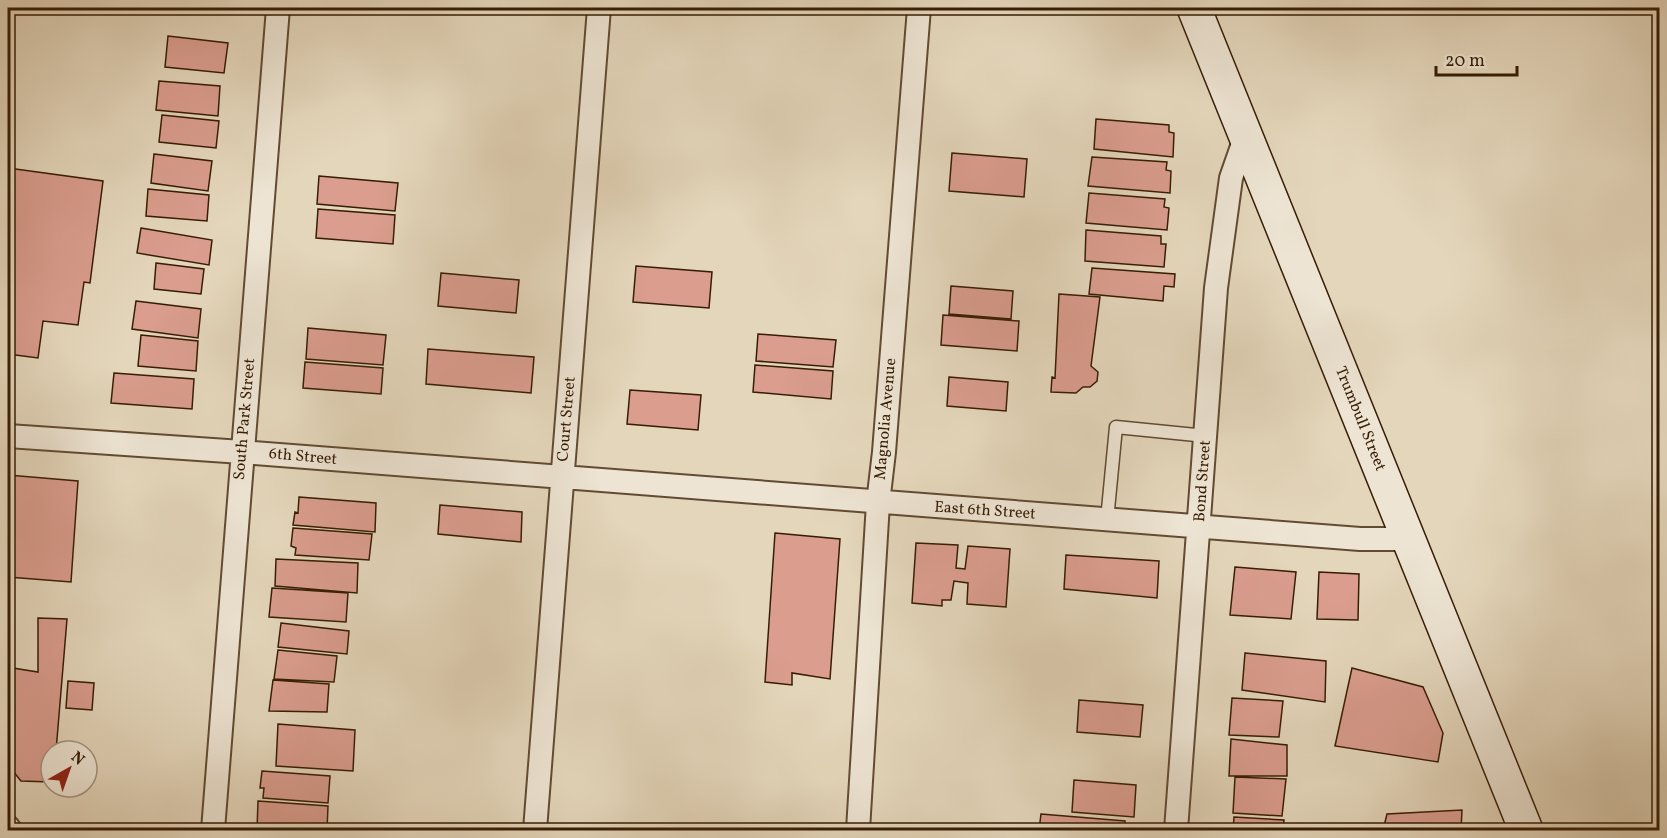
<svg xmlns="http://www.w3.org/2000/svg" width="1667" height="838" font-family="Vollkorn,serif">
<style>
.building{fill:#da9d8e;stroke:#371d05;stroke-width:1.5}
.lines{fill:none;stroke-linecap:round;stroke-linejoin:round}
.lane-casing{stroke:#624b32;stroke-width:15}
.street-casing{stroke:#624b32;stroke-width:26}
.secondary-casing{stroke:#371d05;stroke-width:36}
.lane{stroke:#ede4d3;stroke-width:12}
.street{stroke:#ede4d3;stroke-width:22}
.secondary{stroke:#ede4d3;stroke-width:33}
.labels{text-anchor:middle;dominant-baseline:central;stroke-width:4.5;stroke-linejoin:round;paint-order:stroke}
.street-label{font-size:16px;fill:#371d05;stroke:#ede4d3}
</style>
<rect width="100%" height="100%" fill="#e4d6bb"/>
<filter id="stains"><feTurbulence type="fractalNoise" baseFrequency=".00333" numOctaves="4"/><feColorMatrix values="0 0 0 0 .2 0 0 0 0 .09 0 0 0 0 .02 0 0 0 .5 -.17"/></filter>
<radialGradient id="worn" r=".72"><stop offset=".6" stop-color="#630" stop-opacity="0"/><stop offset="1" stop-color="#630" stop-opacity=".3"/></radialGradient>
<path class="building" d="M168 36 228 43 224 73 165 67Z
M159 81 220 86 218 116 156 110Z
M162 115 219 121 216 148 159 142Z
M1096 119 1169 125V132L1174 133 1173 157 1094 149Z
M952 153 1027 159 1024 197 949 191Z
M154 154 212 161 208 191 151 183Z
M1092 157 1167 162 1166 170 1171 171 1170 193 1088 186Z
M8 168 103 181 90 283 84 282 78 325 43 321 38 358 8 354Z
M319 176 398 183 395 211 317 204Z
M148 189 209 195 207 221 146 216Z
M1089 193 1165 199 1164 207 1169 208 1167 230 1086 223Z
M318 209 395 215 393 244 316 238Z
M141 228 212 240 209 265 137 253Z
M1086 230 1161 236V244H1166L1164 267 1085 261Z
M156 263 204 269 201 294 154 289Z
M636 266 712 272 709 308 633 302Z
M1092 268 1175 274 1174 287 1164 286 1163 301 1089 294Z
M441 273 519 280 516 313 438 306Z
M951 286 1013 291 1011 319 949 314Z
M1059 294 1100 297 1091 366 1098 372 1097 381 1090 387H1083L1076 393 1051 392 1052 377 1055 378Z
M136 301 201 309 198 338 132 329Z
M943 315 1019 321 1017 351 941 345Z
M308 328 386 335 383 365 306 359Z
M758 334 836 340 833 367 756 361Z
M141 335 198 341 196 371 138 366Z
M428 349 534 357 531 393 426 384Z
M305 362 383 368 381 394 303 388Z
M755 365 833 371 831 399 753 392Z
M114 373 194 379 192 409 111 403Z
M949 377 1008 382 1006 411 947 406Z
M630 390 701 395 698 430 627 424Z
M8 475 78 481 71 582 8 577Z
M299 497 376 503 375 532 293 525 295 512 298 513Z
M440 505 522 512 521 542 438 534Z
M293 528 372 534 369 560 295 555 296 548 291 546Z
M775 533 840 539 830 679 792 673V685L765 682Z
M916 543 958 545 956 568 965 569 968 546 1010 549 1006 607 967 604 968 583 954 581 951 600H942V606L912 603Z
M1066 555 1159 561 1157 598 1064 589Z
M276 559 358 563 357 593 275 586Z
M1235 567 1296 572 1291 619 1230 615Z
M1319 572 1359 574 1358 620 1317 619Z
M272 588 348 593 346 622 269 617Z
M38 618 67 619 56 751H51V782L21 781 8 765V662L13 668 38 672Z
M281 623 349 631 347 654 278 647Z
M278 650 337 656 334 682 274 679Z
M1245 653 1326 661 1325 702 1242 690Z
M1352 668 1423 687 1443 733 1438 762 1335 746Z
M273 680 329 684 327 712 269 711Z
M68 681 94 683 92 710 66 708Z
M1232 698 1283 701 1279 737 1229 735Z
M1079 700 1143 705 1140 737 1077 732Z
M278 724 355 730 353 771 276 766Z
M1231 739 1287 745V776H1229Z
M262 771 330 776 328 803 263 798 264 788H260Z
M1235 777 1286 779 1282 816 1233 813Z
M1074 780 1136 785 1134 817 1072 812Z
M258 801 328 806 327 830H257Z
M1462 810 1461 830H1383L1387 814Z
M1041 814 1125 821V830H1039Z
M1234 817 1284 820 1283 830H1233Z"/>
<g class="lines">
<defs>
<path id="lane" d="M1107 520 1116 427 1206 436"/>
<path id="street" d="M8 436 242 452 1360 539H1409
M8 827 10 830
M213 830 278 8
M535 830 599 8
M858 830 878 503 884 452 919 8
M1176 830 1216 288 1231 178 1246 135"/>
<path id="secondary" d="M1194 8 1526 830"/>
</defs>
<use href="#lane" class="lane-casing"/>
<use href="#street" class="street-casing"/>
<use href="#secondary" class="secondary-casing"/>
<use href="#lane" class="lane"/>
<use href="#street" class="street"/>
<use href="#secondary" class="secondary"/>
</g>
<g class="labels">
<g class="street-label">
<text transform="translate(245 419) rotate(-85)">South Park Street</text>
<text transform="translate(567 419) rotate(-85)">Court Street</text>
<text transform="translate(886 419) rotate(-85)">Magnolia Avenue</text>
<text transform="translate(1360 419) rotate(68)">Trumbull Street</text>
<text transform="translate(303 457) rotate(5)">6th Street</text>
<text transform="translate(1203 481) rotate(-86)">Bond Street</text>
<text transform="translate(985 511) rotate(4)">East 6th Street</text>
</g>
</g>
<rect width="1667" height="838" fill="none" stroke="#e4d6bb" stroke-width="30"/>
<rect x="9" y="9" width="1649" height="820" fill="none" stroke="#371d05" stroke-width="3"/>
<rect x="15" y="15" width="1637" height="808" fill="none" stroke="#371d05" stroke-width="1.5"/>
<g transform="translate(69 769) rotate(40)"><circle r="28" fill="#ede4d3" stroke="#a49481" stroke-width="1.5"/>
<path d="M0-4.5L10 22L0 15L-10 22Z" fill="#8f2418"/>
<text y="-9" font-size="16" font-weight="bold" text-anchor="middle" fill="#371d05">N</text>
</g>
<path d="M1436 66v9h81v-9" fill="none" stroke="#371d05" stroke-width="3"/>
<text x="1445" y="66" font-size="18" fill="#371d05" stroke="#ede4d3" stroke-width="4.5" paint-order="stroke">20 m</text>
<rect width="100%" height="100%" filter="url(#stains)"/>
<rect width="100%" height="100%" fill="url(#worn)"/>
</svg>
